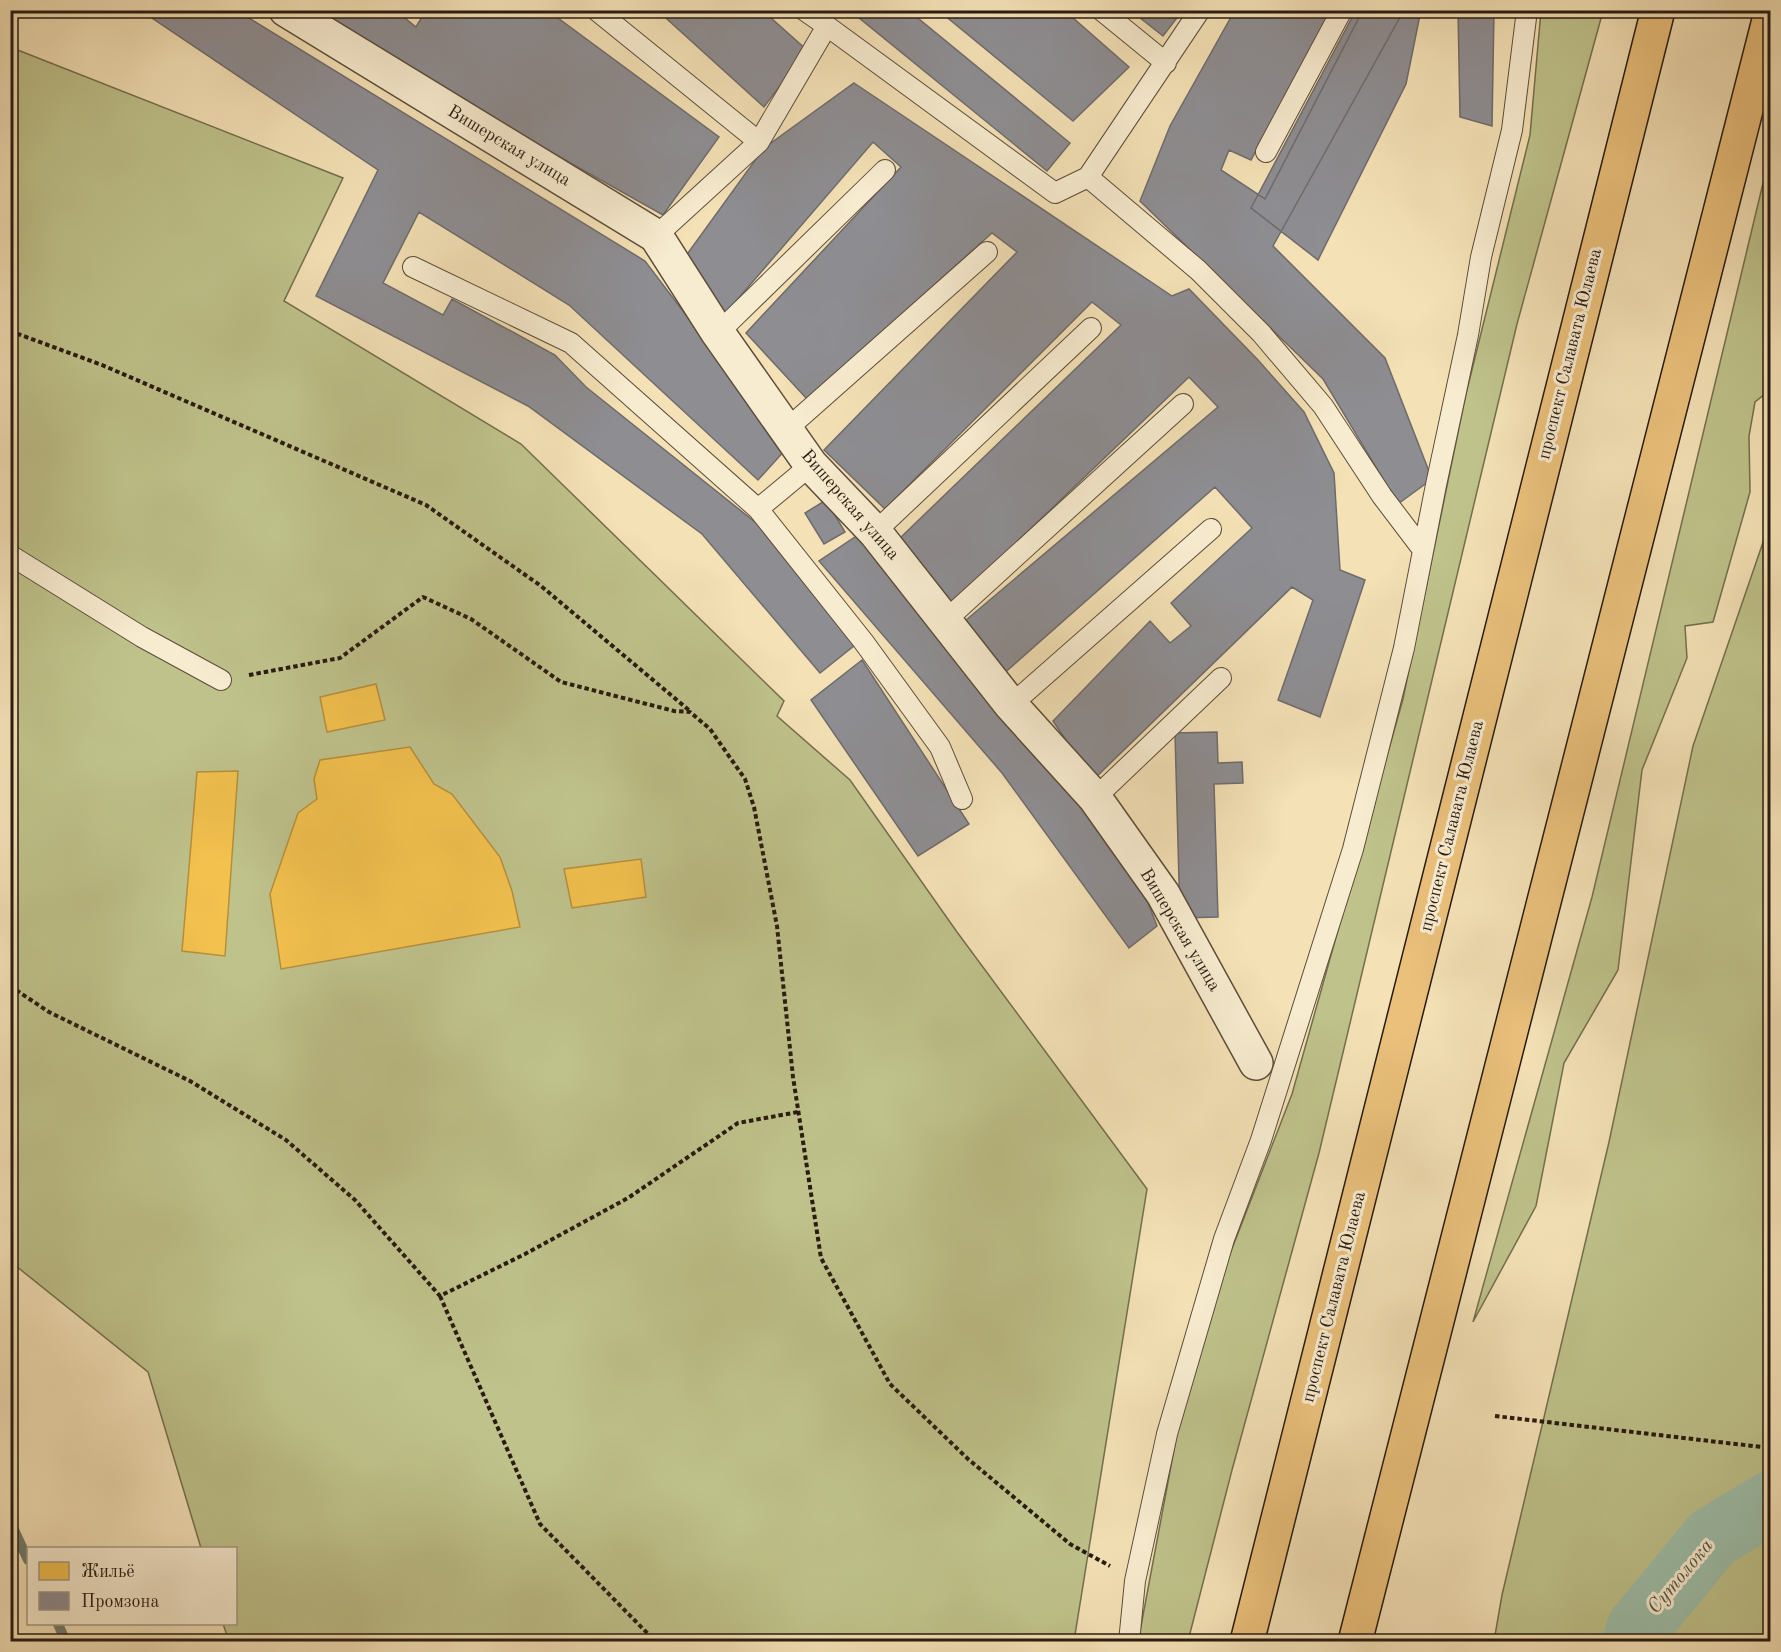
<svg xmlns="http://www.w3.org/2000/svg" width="1781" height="1652" font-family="'Old Standard TT',serif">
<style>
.green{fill:#bfc28b;stroke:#746e4e;stroke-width:1.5}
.homes{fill:#f2c14e;stroke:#b68f3c;stroke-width:1.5}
.industry{fill:#8d8d92;stroke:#6f6b6b;stroke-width:1.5}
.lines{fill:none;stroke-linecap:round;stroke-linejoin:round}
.stream{stroke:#6f7d6c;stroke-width:10}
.river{stroke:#9dbea9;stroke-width:63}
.lane-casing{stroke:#5c4c3a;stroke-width:22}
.street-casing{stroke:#5c4c3a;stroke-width:36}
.primary-casing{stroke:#291b11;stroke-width:36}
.path{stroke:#291b11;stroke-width:4;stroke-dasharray:4.5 3;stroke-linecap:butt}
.lane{stroke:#f8ecd0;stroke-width:20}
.street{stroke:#f8ecd0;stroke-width:33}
.primary{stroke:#eac07b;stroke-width:33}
.labels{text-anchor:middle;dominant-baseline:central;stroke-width:6;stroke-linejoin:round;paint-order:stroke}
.street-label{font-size:18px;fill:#291b11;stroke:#f8ecd0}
.water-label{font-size:20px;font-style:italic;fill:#525446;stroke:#f8ecd0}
</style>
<rect width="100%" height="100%" fill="#f4e1b6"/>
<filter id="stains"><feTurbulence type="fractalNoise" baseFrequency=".00333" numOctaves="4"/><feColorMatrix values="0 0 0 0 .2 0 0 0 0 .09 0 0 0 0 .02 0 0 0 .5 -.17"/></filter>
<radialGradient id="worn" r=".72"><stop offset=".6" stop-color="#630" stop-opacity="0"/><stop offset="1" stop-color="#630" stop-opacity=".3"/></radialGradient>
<path class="green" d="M1541 11H1603L1517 324 1319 1153 1232 1470 1188 1641 1138 1642 1177 1434 1228 1259 1292 1094 1403 699 1466 394 1530 135Z
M10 47 343 178 284 301 521 444 784 701 777 716 850 780 957 932 1147 1189 1074 1641H229L223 1624H236V1548H201L148 1372 11 1262Z
M1770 154V390L1755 402 1749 436 1750 492 1713 622 1685 626 1687 658 1642 770 1618 970 1564 1063 1536 1206 1473 1322 1592 897Z
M1770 522V1641H1494L1502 1595 1609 1142 1693 746Z"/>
<path class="homes" d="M376 684 385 720 327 732 320 697Z
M410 747 434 784 452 794 500 857 512 891 520 927 281 969 270 894 298 813 317 799 314 779 320 760Z
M238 771 225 956 182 951 197 772Z
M641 859 646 897 572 908 564 869Z"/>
<path class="industry" d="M140 10H236L645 261 787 448 758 480 569 305 419 212 383 283 443 315 452 299 555 355 586 387 770 534 855 645 820 673 702 534 528 406 316 296 378 170Z
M298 10H395L416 27 426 10H547L719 137 663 215Z
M657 10H762L807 50 764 107Z
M863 10H908L1070 143 1047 171 858 17Z
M938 10H1064L1129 67 1073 121Z
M1130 10H1183L1163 36Z
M1235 10H1332L1251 160 1229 150 1221 170 1265 199 1363 10H1404L1273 246 1385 358 1432 479 1398 504 1323 379 1140 201 1170 126Z
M1356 10H1421L1406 84 1318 260 1251 208Z
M1458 10H1494L1492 126 1460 117Z
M854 83 1172 296 1189 289 1258 360 1304 412 1334 473 1340 570 1365 580 1320 717 1278 700 1313 600 1292 587 1093 780 1053 721 1150 621 1170 643 1191 626 1171 603 1252 528 1215 487 1000 677 959 626 1218 407 1189 377 951 605 899 539 1121 325 1092 302 885 509 824 450 1017 252 992 233 807 399 746 333 901 167 873 142 725 314 680 264 764 148Z
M826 500 845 532 824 544 805 513Z
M858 535 1133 864 1157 926 1129 948 1002 773 819 561Z
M862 660 969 824 918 856 811 700Z
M1217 732 1218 763 1242 762 1243 783 1214 784 1218 917 1180 918 1175 733Z"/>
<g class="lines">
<path class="stream" d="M10 1521 28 1560
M58 1624 66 1642"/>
<path class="river" d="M1634 1642 1638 1628 1712 1538 1770 1503"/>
<defs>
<path id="lane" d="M596 10 759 142
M1101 10 1166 63
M827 26 1055 193 1088 177 1200 10
M1266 152 1342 10
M1088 177 1198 270 1261 333 1323 406 1382 496 1423 550
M656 236 759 142 827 26 804 10
M413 267 571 343 758 509
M718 333 885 170
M787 429 987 252
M811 465 758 509 863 641 940 747 962 799
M875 532 1091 328
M10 555 142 637 221 680
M946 620 1183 404
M1011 705 1211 529
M1095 798 1221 678
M1129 1642 1135 1581 1167 1434 1224 1239 1261 1140 1353 849 1404 648 1436 485 1468 335 1481 257 1512 130 1527 10"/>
<path id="street" d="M286 10 656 236 718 333 811 465 875 532 1011 705 1095 798 1163 894 1256 1063"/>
<path id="primary" d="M1247 1642 1658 10
M1355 1642 1770 16"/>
</defs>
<use href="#lane" class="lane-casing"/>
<use href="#street" class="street-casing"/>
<use href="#primary" class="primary-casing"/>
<path class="path" d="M10 331 102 365 426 505 541 586 690 711
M249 675 340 658 423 597 471 619 561 682 674 711 690 712 710 729 745 779 754 807 777 926 793 1077 821 1258 890 1384 968 1459 1070 1544 1110 1566
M10 986 49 1012 190 1081 286 1140 355 1200 440 1296 525 1254 628 1198 738 1123 798 1112
M440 1296 540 1524 656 1642
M1495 1416 1770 1448"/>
<use href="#lane" class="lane"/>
<use href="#street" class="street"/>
<use href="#primary" class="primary"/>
</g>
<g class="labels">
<g class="street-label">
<text transform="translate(509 146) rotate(31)">Вишерская улица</text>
<text transform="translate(1570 354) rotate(-76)">проспект Салавата Юлаева</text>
<text transform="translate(850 505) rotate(49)">Вишерская улица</text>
<text transform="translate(1452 826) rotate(-76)">проспект Салавата Юлаева</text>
<text transform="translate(1180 930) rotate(59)">Вишерская улица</text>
<text transform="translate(1334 1297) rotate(-76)">проспект Салавата Юлаева</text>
</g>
<g class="water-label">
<text transform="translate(1681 1577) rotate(-50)">Сутолока</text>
</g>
</g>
<rect width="1781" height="1652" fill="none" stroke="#f4e1b6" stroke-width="36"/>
<rect x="12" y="12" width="1757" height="1628" fill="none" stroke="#291b11" stroke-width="3"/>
<rect x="18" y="18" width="1745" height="1616" fill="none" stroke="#291b11" stroke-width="1.5"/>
<rect x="27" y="1547" width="210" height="78" fill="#f8ecd0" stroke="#a59884" stroke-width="1.5"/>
<rect x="39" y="1562" width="30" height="18" fill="#f2c14e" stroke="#a59884" stroke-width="1.5"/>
<text x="81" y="1577" font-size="18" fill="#291b11">Жильё</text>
<rect x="39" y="1592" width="30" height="18" fill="#8d8d92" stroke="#a59884" stroke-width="1.5"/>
<text x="81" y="1607" font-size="18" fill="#291b11">Промзона</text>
<rect width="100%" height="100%" filter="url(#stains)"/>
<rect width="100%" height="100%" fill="url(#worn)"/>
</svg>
